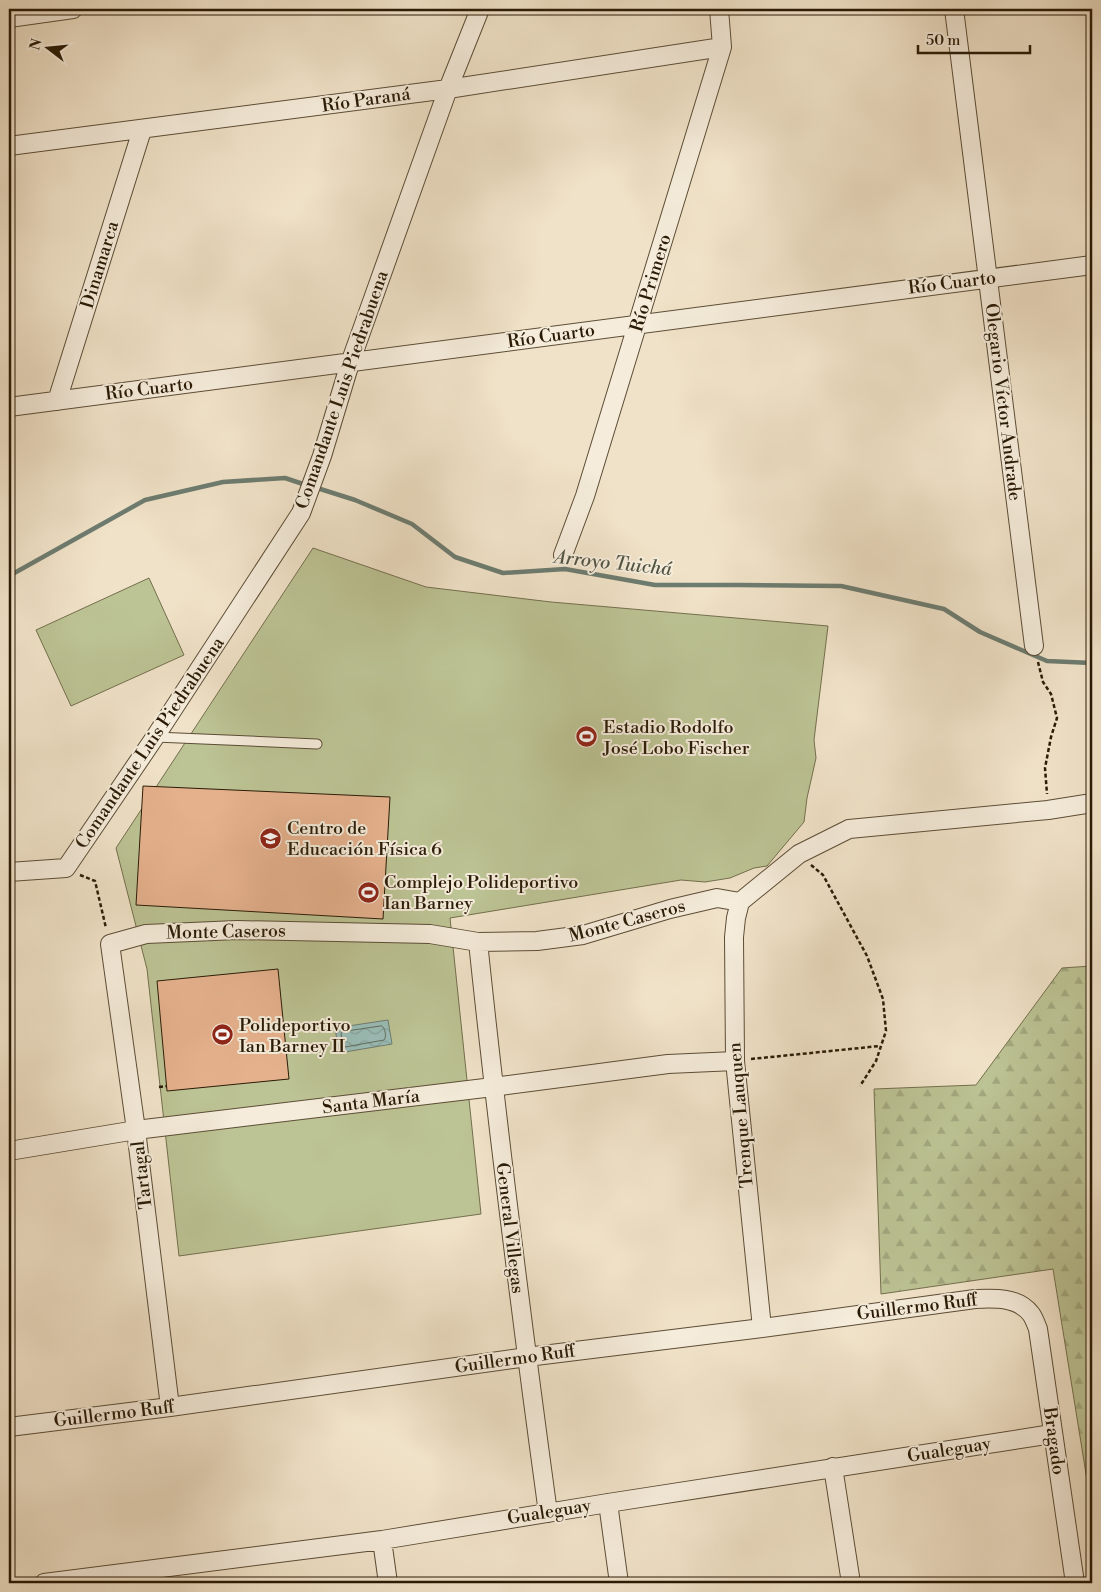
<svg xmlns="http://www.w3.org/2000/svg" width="1101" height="1592" font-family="'Libre Bodoni',serif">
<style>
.grass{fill:#bcc394;stroke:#736f4d}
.forest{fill:url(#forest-firs);stroke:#736f4d}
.water{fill:url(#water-waves);stroke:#6d7c70}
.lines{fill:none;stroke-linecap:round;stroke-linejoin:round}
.shore{stroke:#626c5e;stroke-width:1}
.stream{stroke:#6d7c70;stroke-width:4.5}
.building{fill:#e5b18d;stroke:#2a1b06}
.service-casing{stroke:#5c4d36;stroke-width:11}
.minor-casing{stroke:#5c4d36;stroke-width:20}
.path{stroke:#2a1b06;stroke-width:2.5;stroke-dasharray:4 2.5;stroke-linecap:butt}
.service{stroke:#f5ecdb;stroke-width:9}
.minor{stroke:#f5ecdb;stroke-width:18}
.labels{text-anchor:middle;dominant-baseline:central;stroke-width:4;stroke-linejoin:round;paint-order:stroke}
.street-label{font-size:18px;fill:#2a1b06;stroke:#f5ecdb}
.poi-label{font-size:18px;fill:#2a1b06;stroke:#f5ecdb;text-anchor:start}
.water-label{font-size:19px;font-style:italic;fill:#515444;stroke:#f5ecdb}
</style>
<defs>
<pattern id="forest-firs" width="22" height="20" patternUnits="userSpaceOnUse" patternTransform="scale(1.25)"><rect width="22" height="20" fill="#bcc394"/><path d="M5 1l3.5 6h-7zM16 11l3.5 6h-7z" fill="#a2a77e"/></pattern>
<pattern id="water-waves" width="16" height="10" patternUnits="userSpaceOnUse" patternTransform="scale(1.25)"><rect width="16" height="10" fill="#9abdb7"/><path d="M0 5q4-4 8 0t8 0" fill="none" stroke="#85a29c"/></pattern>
</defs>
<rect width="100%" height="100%" fill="#f0e2c8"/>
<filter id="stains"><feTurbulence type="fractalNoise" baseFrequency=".004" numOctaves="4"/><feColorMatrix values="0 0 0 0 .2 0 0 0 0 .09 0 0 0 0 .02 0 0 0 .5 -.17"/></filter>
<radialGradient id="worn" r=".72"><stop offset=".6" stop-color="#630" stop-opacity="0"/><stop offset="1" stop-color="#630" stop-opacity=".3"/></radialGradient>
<path class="grass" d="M313 548 426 587 551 602 828 626 814 740 816 758 807 798 804 822 767 866 754 868 730 878 705 882 681 880 450 918 481 1214 179 1256 147 969 116 848Z
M149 578 184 655 71 706 36 630Z"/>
<path class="forest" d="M1092 966V1511L1053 1269 881 1294 874 1089 976 1085 1062 968Z"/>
<path class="water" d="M388 1020 392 1044 339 1053 335 1028Z"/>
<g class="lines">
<path class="shore" d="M382 1026C385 1028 387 1037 384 1040L345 1047 343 1045 341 1034 342 1032Z"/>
<path class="stream" d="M314 487 355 500 412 524 455 557 503 573 565 569 655 585H740L841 586 944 609 980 632 1047 661 1092 663
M9 576 145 500 223 482 285 478 306 485"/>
</g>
<path class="building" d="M143 786 390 797 383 919 136 905Z
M278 969 289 1079 167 1091 157 981Z"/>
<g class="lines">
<defs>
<path id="service" d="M155 737 317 744"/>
<path id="minor" d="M954 9 1034 646
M9 18 73 9
M9 146 448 89 722 47
M57 401 142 130
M9 407 1092 265
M563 555 585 496 722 47 719 9
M9 872 66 868 155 737 301 513 322 456 350 363 448 89 480 9
M740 902 736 918 734 937 735 1061 762 1328
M478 942C498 1133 522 1323 548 1513
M9 1151 136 1130 493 1087 668 1064 735 1061
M170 1407 136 1130 110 944 146 934 237 930 430 934 478 942 537 941 583 935 670 909 717 898 740 902 799 854 849 829 1048 810 1092 803
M9 1427 170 1407 527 1357 762 1328 975 1299C995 1298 1018 1297 1031 1314 1034 1318 1036 1324 1038 1329L1075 1583
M833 1467 851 1583
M608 1503 619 1583
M382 1540 388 1583
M44 1583 382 1540 608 1503 1052 1434"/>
</defs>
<use href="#service" class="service-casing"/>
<use href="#minor" class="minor-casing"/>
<path class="path" d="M1038 662 1043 682 1051 694 1057 718 1051 737 1045 768 1047 794
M811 865 823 875 867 956 883 999 886 1031 876 1061 860 1086
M80 875 95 881 106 928
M751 1059 880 1046
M159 1087 167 1086"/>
<use href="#service" class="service"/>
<use href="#minor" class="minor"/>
</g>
<defs>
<symbol id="stadium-disc" viewBox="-11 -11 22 22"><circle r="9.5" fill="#8f2418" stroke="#f5ecdb"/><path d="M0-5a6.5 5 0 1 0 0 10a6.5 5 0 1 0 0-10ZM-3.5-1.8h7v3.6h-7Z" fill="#fff"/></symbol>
<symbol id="school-disc" viewBox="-11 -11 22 22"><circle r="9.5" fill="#8f2418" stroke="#f5ecdb"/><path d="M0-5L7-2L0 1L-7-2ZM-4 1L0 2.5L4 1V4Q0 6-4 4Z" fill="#fff"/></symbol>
</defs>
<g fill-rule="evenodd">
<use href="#stadium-disc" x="574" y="724" width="25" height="25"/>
<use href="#school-disc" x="258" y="826" width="25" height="25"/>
<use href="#stadium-disc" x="356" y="880" width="25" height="25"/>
<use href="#stadium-disc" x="210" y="1022" width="25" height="25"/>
</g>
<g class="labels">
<g class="street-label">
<text transform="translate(366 100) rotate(-8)">Río Paraná</text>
<text transform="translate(100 265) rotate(-73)">Dinamarca</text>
<text transform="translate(651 283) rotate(-73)">Río Primero</text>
<text transform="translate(952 283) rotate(-7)">Río Cuarto</text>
<text transform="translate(551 336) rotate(-8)">Río Cuarto</text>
<text transform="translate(149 389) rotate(-7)">Río Cuarto</text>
<text transform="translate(342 390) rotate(-71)">Comandante Luis Piedrabuena</text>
<text transform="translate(1003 402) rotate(83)">Olegario Víctor Andrade</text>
<text transform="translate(150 743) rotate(-56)">Comandante Luis Piedrabuena</text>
<text transform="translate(627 921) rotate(-15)">Monte Caseros</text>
<text transform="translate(226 932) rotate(-1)">Monte Caseros</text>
<text transform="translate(371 1102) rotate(-7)">Santa María</text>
<text transform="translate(741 1115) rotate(-95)">Trenque Lauquen</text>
<text transform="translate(142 1175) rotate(-97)">Tartagal</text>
<text transform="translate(510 1228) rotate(83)">General Villegas</text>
<text transform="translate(917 1307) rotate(-7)">Guillermo Ruff</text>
<text transform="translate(515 1359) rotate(-8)">Guillermo Ruff</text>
<text transform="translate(114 1414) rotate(-7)">Guillermo Ruff</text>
<text transform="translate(1054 1441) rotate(82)">Bragado</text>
<text transform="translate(949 1450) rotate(-9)">Gualeguay</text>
<text transform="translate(549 1512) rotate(-9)">Gualeguay</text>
</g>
<g class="poi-label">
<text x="603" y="727">Estadio Rodolfo<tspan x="603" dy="21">José Lobo Fischer</tspan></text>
<text x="287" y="828">Centro de<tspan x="287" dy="21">Educación Física 6</tspan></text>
<text x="384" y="882">Complejo Polideportivo<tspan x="384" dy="21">Ian Barney</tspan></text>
<text x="239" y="1025">Polideportivo<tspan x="239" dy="21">Ian Barney II</tspan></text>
</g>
<g class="water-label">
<text transform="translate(613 563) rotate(6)">Arroyo Tuichá</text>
</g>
</g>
<rect width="1101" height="1592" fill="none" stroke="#f0e2c8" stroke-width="30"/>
<rect x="10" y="10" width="1081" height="1572" fill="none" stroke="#2a1b06" stroke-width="2.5"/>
<rect x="15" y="15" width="1071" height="1562" fill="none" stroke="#2a1b06"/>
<g transform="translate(48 48) rotate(286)" stroke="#f5ecdb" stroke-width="4" paint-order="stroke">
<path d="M0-4L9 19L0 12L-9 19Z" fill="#2a1b06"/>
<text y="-8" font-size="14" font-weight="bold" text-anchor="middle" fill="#2a1b06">N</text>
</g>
<path d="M918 45v8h112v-8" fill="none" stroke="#2a1b06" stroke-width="2.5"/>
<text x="926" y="45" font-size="15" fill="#2a1b06" stroke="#f5ecdb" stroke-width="4" paint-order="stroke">50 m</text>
<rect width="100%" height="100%" filter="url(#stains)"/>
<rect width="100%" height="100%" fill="url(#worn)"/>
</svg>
